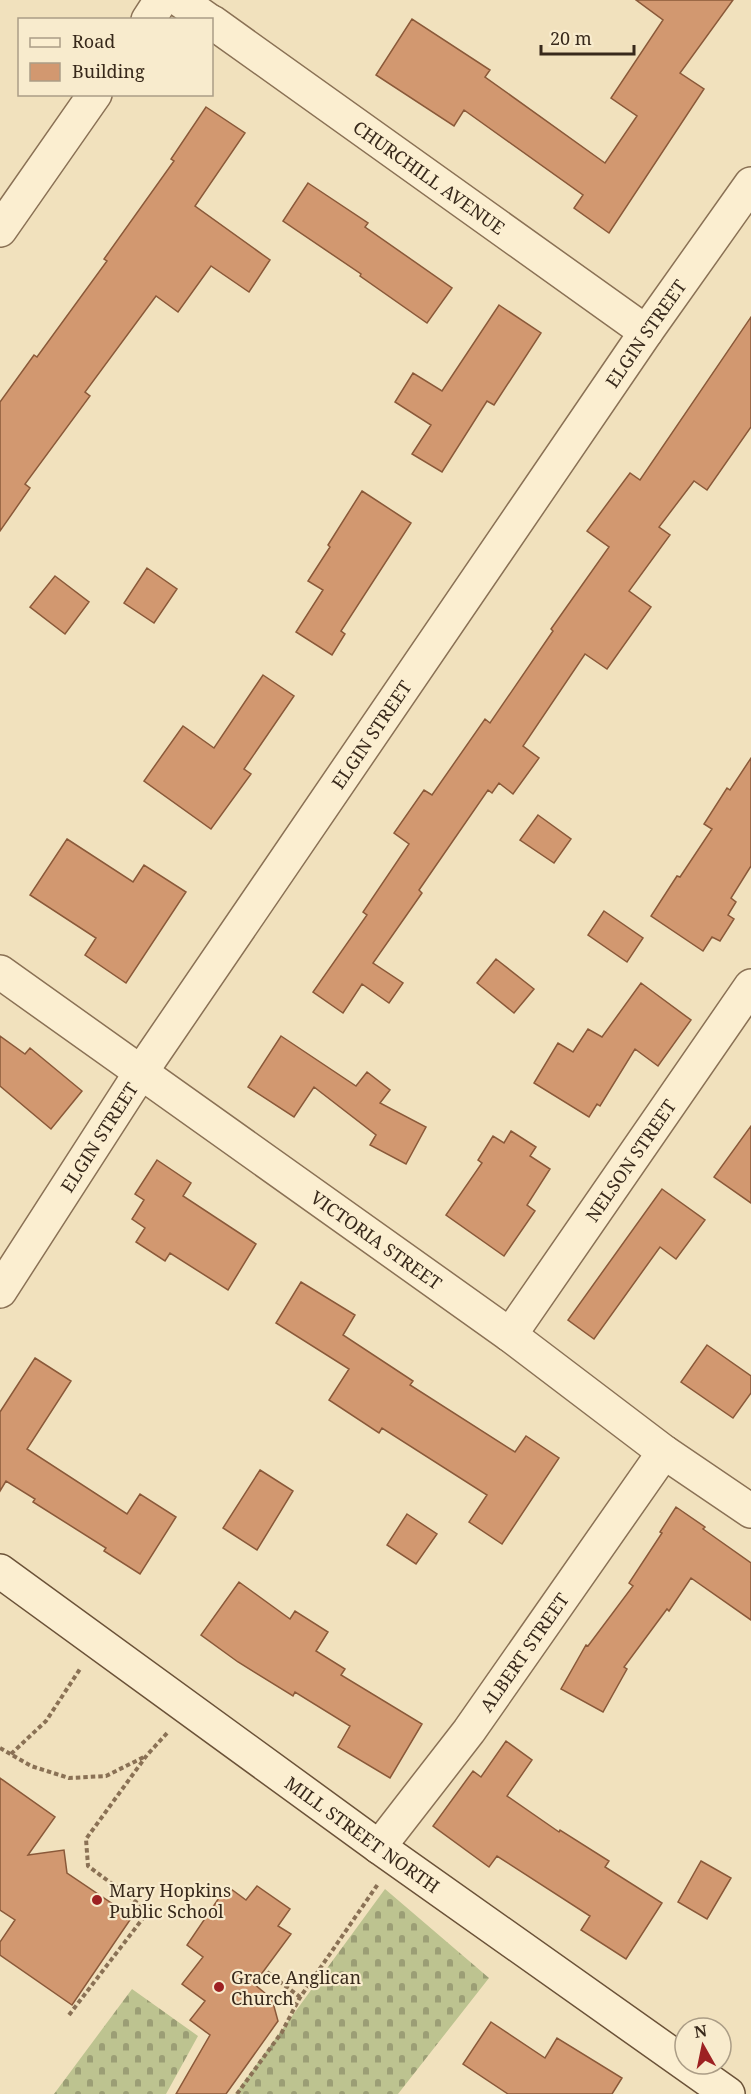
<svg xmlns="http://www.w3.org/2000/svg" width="751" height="2094" font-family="'Noto Serif',serif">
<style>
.cemetery{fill:url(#cemetery-stones)}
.building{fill:#d29870;stroke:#8a5939;stroke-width:1.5}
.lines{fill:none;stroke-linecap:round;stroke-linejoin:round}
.street-casing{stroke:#8a7155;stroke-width:36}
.secondary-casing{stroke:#6b5238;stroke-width:36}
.path{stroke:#8a7155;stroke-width:4;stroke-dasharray:4.5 3;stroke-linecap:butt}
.street{stroke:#fbeed0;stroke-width:33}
.secondary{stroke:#fbeed0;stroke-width:33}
.poi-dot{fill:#9d2122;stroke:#f8ebcd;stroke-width:2}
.labels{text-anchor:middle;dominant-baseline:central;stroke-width:4.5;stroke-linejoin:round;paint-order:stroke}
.street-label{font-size:18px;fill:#38291b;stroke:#f8ebcd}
.poi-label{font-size:18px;fill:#38291b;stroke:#f8ebcd;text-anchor:start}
</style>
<defs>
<pattern id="cemetery-stones" width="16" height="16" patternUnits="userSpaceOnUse" patternTransform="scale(1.5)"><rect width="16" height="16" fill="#bdc390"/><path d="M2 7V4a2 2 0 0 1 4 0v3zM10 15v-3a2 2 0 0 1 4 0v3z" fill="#9b9e75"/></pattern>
</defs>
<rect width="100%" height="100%" fill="#f1e1bd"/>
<path class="cemetery" d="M385 1889 489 1978 398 2094H235Z
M132 1989 198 2036 166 2094H54Z"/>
<path class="building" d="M636 0H733L680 73 704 89 609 233 574 208 583 195 464 110 454 126 376 75 412 19 490 70 485 77 605 163 637 116 611 98 663 20Z
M206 107 245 133 195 206 270 260 249 292 211 266 178 312 156 296 85 392 90 396 25 484 30 488 0 531V402L34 355 37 357 107 261 104 259 174 161 171 159Z
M308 183 368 223 365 227 452 288 427 323 360 276 361 274 283 221Z
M499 305 541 333 494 405 487 401 442 472 412 454 431 425 395 402 413 373 442 391Z
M751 317V427L707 490 694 481 659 527 670 535 629 591 651 607 607 669 585 654 523 746 539 758 513 794 499 783 492 793 488 790 419 890 422 893 373 963 403 983 389 1003 362 984 343 1013 313 992 367 915 363 912 409 844 394 833 424 790 432 795 485 719 490 723 553 631 551 629 609 547 587 531 630 473 640 480Z
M362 491 411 523 341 631 345 634 332 655 296 632 323 590 308 581 330 547 328 545Z
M147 568 177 589 154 623 124 603Z
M55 576 89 602 65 634 30 607Z
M263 675 294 696 244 769 251 774 211 829 144 781 183 726 214 748Z
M751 758V866L731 898 736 902 728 915 734 919 720 941 712 937 703 951 651 916 677 876 680 877 712 829 704 824 727 788 730 790Z
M538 815 571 839 554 863 520 840Z
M67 839 133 882 144 865 186 892 126 983 85 955 96 938 30 895Z
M604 911 643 938 627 962 588 935Z
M496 959 534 989 514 1013 477 983Z
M641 983 691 1020 658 1066 635 1049 600 1106 597 1104 589 1117 534 1083 558 1043 573 1052 588 1029 602 1037Z
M0 1036 25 1054 30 1048 82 1091 51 1129 0 1086Z
M281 1036 356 1086 367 1072 390 1090 380 1103 426 1127 406 1164 370 1145 376 1135 314 1087 294 1117 248 1087Z
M751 1126V1203L714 1177Z
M511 1131 536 1147 530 1156 550 1169 527 1205 535 1211 504 1256 446 1215 482 1163 478 1160 493 1136 504 1143Z
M157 1160 191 1183 183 1196 256 1244 228 1290 170 1253 165 1261 136 1242 145 1228 132 1219 144 1200 135 1194Z
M662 1189 705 1220 676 1259 660 1247 594 1339 568 1320Z
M301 1282 355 1315 343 1335 413 1381 410 1385 515 1452 526 1436 559 1458 502 1544 469 1522 487 1495 382 1428 379 1433 329 1400 349 1369 276 1323Z
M707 1345 751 1376V1393L733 1418 681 1382Z
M35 1358 71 1381 27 1449 127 1514 140 1494 176 1517 140 1574 104 1551 106 1548 33 1502 35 1499 6 1481 0 1491V1412Z
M260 1470 293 1491 257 1550 223 1528Z
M676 1507 705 1527 703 1529 751 1563V1620L691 1578 669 1611 667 1609 624 1667 627 1669 603 1712 561 1689 586 1645 588 1646 633 1586 629 1583 662 1533 660 1532Z
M407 1514 437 1534 416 1564 387 1545Z
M239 1582 290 1619 295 1611 328 1632 316 1651 345 1669 341 1675 422 1724 390 1778 338 1747 350 1726 295 1692 293 1696 238 1662 201 1635Z
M506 1741 532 1760 507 1796 559 1832 560 1830 609 1861 605 1867 662 1903 626 1959 581 1930 590 1916 497 1856 489 1867 433 1826 473 1771 481 1777Z
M0 1778 55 1817 28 1855 64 1850 67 1873 132 1917 72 2005 0 1955V1942L15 1920 0 1910Z
M701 1861 731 1878 707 1919 678 1902Z
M227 1886 246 1900 257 1886 290 1909 278 1926 291 1934 254 1984 272 1999 278 2021 226 2094H176L210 2035 190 2020 205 2001 182 1984 203 1957 187 1945Z
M491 2022 545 2058 557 2038 622 2078 612 2094H508L463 2064Z"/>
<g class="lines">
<defs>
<g id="street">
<path d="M180 0 208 20"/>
<path d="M148 20 161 0"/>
<path id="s1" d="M212 22 646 332"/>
<path d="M0 230 95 94"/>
<path id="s2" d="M0 972 510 1335 664 1452 751 1511"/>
<path id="s3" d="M0 1291 141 1072 646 332 751 184"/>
<path id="s4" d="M510 1335 751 986"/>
<path id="s5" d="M379 1847 469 1731 664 1452"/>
</g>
<g id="secondary">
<path id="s6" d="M0 1571 379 1847 728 2094"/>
</g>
</defs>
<use href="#street" class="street-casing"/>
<use href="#secondary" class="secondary-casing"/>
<path class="path" d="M0 1748 31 1766 69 1778 106 1776 146 1756
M11 1754 46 1721 80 1669
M267 1972 300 1997
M69 2015 147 1913 134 1900 88 1866 86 1839 147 1755 169 1731
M237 2094 282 2032 299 1999 378 1884"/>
<use href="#street" class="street"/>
<use href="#secondary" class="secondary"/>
</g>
<g class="poi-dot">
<circle cx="97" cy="1900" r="6"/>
<circle cx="219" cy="1987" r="6"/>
</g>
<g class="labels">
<g class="street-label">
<text stroke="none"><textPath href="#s1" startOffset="267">CHURCHILL AVENUE</textPath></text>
<text stroke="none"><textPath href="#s3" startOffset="1155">ELGIN STREET</textPath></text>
<text stroke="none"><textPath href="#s3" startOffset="669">ELGIN STREET</textPath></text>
<text stroke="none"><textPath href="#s3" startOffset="183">ELGIN STREET</textPath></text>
<text stroke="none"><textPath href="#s4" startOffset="212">NELSON STREET</textPath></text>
<text stroke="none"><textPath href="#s2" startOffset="462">VICTORIA STREET</textPath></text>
<text stroke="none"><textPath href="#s5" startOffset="243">ALBERT STREET</textPath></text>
<text stroke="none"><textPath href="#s6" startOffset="448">MILL STREET NORTH</textPath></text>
</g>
<g class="poi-label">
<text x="109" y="1890">Mary Hopkins<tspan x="109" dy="21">Public School</tspan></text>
<text x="231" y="1977">Grace Anglican<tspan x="231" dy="21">Church</tspan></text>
</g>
</g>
<rect x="18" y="18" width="195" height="78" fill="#f8ebcd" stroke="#ab9d86" stroke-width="1.5"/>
<rect x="30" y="38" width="30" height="9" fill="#fbeed0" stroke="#ab9d86" stroke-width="1.5"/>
<text x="72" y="48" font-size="18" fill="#38291b">Road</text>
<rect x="30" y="63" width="30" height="18" fill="#d29870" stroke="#ab9d86" stroke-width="1.5"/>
<text x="72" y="78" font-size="18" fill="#38291b">Building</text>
<g transform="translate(703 2046) rotate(351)"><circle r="28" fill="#f8ebcd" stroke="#ab9d86" stroke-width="1.5"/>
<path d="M0-4.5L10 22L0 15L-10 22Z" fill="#9d2122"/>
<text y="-9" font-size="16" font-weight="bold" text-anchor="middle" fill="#38291b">N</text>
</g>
<path d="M541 45v9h93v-9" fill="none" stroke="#38291b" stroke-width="3"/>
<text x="550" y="45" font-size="18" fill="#38291b" stroke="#f8ebcd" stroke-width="4.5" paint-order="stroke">20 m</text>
</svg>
